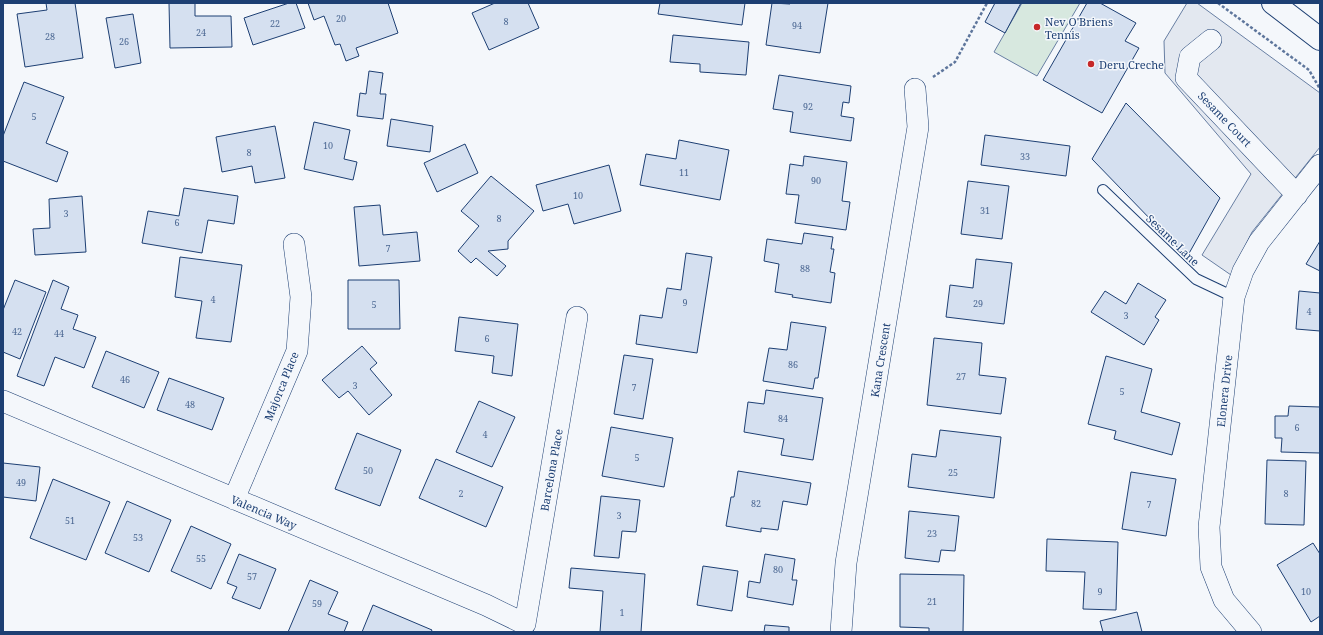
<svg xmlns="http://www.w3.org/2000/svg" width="1323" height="635" font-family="'Noto Serif',serif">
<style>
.green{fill:#d7e8df;stroke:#687fa3}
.parking{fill:#e3e8f0;stroke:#687fa3}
.building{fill:#d5e0f0;stroke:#1d3f73}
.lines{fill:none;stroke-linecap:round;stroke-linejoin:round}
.lane-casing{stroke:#1d3f73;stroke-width:12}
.street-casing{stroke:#1d3f73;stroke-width:22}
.secondary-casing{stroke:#1d3f73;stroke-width:24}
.path{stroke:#5e769c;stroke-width:2.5;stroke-dasharray:3 2;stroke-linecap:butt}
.lane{stroke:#f4f7fb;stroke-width:10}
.street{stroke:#f4f7fb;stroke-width:21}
.secondary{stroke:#f4f7fb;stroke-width:22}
.poi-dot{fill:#c62828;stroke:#f4f7fb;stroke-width:1.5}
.labels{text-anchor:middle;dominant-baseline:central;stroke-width:3;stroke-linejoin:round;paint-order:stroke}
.number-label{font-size:9px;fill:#4b6792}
.poi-label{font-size:11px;fill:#1d3f73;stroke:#f4f7fb;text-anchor:start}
.street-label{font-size:11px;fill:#1d3f73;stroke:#f4f7fb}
</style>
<rect width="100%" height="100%" fill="#f4f7fb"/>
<path class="green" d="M1022 3H1080L1037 76 994 52Z"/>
<path class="parking" d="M1187 3H1197L1320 93V147L1252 232 1231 275 1202 255 1251 174 1165 73 1164 41Z"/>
<path class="building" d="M46 3H75L83 58 25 67 17 14 47 10Z
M169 3H195V16H231L232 47 170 48Z
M289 3H296L305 28 253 45 244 18Z
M308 3H388L398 33 356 48 359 56 346 61 340 44 335 45 324 16 314 20Z
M495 3H528L539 28 489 50 472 13Z
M660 3H745L742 25 658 14Z
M772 3 790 4V3H828L820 53 766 45Z
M995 3H1021L1005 33 985 22Z
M1087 3H1100L1136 23 1125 41 1139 48 1102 113 1043 80Z
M133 14 141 63 115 68 106 18Z
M673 35 749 42 746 75 700 72V64L670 62Z
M369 71 383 73 380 94H386L383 119 357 116 360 93 366 94Z
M779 75 851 86 849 103 843 102 841 116 854 118 851 141 790 132 793 112 773 109Z
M24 82 64 97 46 143 68 152 57 182 3 161V136Z
M1126 103 1220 198 1187 257 1092 159Z
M391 119 433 126 430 152 387 146Z
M314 122 350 130 344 159 357 162 353 180 304 169Z
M275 126 285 178 255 183 252 166 222 172 216 137Z
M985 135 1070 146 1066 176 981 165Z
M679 140 729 150 720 200 640 185 646 154 676 159Z
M465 144 478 173 437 192 424 163Z
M804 156 847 162 842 201 850 202 846 230 795 223 799 195 786 194 790 164 803 166Z
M609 165 621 211 574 224 568 204 543 211 536 185Z
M491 176 534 211 508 241V249L488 251 506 266 497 276 476 258 471 263 458 251 479 226 461 211Z
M968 181 1009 186 1002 239 961 234Z
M184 188 238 196 234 224 208 220 202 253 142 243 148 211 179 216Z
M82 196 86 252 35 255 33 229 50 228 49 199Z
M380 205 383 235 417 232 420 261 359 266 354 207Z
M804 233 833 237 831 249H834L830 272 835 273 831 303 792 297 793 295 775 292 779 264 764 261 767 239 802 244Z
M1320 241V271L1306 264Z
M686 253 712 257 697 353 636 344 640 315 662 318 667 288 681 290Z
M180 257 242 265 231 342 196 338 202 301 175 297Z
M976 259 1012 263 1004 324 946 317 950 285 973 288Z
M15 280 46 292 20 359 3 352V310Z
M53 280 69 287 61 309 78 315 73 329 96 337 84 368 55 357 44 386 17 376Z
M348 280H399L400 329H348Z
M1138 283 1166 300 1155 317 1159 320 1144 345 1091 312 1105 291 1126 304Z
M1299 291 1320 293V331L1296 329Z
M459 317 518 324 512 376 492 373 494 356 455 351Z
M791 322 826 327 818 378H815L813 389 763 381 769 348 787 350Z
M934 338 982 343 979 375 1006 378 1001 414 927 405Z
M362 346 377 363 370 369 392 395 369 415 348 391 339 398 322 380Z
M106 351 159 372 144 408 92 387Z
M624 355 653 359 643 419 614 414Z
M1106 356 1152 369 1141 412 1180 423 1172 455 1114 439 1116 431 1088 424Z
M169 378 224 398 212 430 157 410Z
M766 390 823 398 813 460 781 455 784 439 744 432 748 402 764 404Z
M479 401 515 417 492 467 456 452Z
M1289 406 1320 407V453L1281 452 1282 438H1275V416H1288Z
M611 427 673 438 664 487 602 476Z
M940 430 1001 437 994 498 908 487 912 454 936 457Z
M357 433 401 450 380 506 335 489Z
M436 459 503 487 486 527 419 498Z
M1267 460 1306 461 1304 525 1265 524Z
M3 463 40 467 36 501 3 497Z
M738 471 811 483 807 505 783 501 778 530 761 528V532L726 526 731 497H734Z
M1131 472 1176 479 1166 536 1122 529Z
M53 479 110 502 86 560 30 538Z
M601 496 640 500 636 532 622 531 619 558 594 556Z
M127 501 171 520 149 572 105 553Z
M909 511 959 516 955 551 941 550 939 562 905 558Z
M191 526 231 544 211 589 171 571Z
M1047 539 1118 542 1116 610 1083 609 1085 572 1046 571Z
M1313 543 1320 554V616L1311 622 1277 565Z
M239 554 276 569 260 609 232 598 237 587 227 583Z
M765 554 795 559 792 580H797L793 605 747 597 749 581 760 583Z
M703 566 738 571 732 611 697 605Z
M571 568 645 574 641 632H600L603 591 569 588Z
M900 574 964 575 963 632H929V628L900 627Z
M310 580 338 592 328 614 348 622 344 632H288Z
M373 605 432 630 431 632H362Z
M1137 612 1142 632H1103L1100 621Z
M765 625 789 627V632H764Z"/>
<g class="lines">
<defs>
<path id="lane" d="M1103 190 1196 279 1234 297"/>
<path id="street" d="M1211 40 1190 57 1186 78 1297 195
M3 401 486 605 525 624 577 317
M234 499 297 351 301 297 294 244
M841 632 846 563 918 127 915 89
M1251 632 1224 600 1211 567 1209 527 1234 297 1243 271 1259 242 1320 165"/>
<path id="secondary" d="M1273 3 1320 39"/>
</defs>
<use href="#lane" class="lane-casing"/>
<use href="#street" class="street-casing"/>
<use href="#secondary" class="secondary-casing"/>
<path class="path" d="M1218 3 1309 70 1320 89
M933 77 955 62 987 3"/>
<use href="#lane" class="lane"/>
<use href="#street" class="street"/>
<use href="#secondary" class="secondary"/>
</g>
<g class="poi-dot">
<circle cx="1037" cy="27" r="4"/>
<circle cx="1091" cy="64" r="4"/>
</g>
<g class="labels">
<g class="number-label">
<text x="341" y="18">20</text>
<text x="506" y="21">8</text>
<text x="275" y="23">22</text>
<text x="797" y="25">94</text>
<text x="201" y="32">24</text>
<text x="50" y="36">28</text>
<text x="124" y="41">26</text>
<text x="808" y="106">92</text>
<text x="34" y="116">5</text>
<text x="328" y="145">10</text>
<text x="249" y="152">8</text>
<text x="1025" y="156">33</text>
<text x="684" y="172">11</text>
<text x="816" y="180">90</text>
<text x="578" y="195">10</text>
<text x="985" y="210">31</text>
<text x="66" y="213">3</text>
<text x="499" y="218">8</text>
<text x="177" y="222">6</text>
<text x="388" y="248">7</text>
<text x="805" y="268">88</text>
<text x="213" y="299">4</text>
<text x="685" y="302">9</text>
<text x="978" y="303">29</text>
<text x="374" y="304">5</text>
<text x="1309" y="311">4</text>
<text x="1126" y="315">3</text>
<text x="17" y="331">42</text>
<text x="59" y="333">44</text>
<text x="487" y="338">6</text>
<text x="793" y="364">86</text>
<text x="961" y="376">27</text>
<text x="125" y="379">46</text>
<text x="355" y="385">3</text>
<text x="634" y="387">7</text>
<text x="1122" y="391">5</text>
<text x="190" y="404">48</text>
<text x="783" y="418">84</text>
<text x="1297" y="427">6</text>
<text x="485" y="434">4</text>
<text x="637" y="457">5</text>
<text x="368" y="470">50</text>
<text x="953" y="472">25</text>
<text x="21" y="482">49</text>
<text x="461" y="493">2</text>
<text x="1286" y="493">8</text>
<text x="756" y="503">82</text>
<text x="1149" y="504">7</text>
<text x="619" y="515">3</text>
<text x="70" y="520">51</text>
<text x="932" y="533">23</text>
<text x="138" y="537">53</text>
<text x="201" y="558">55</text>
<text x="778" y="569">80</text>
<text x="252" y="576">57</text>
<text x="1100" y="591">9</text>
<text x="1306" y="591">10</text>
<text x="932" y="601">21</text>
<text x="317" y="603">59</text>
<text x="622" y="612">1</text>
</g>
<g class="poi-label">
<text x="1045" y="21">Nev O'Briens<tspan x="1045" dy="13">Tennis</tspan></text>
<text x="1099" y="64">Deru Creche</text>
</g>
<g class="street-label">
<text transform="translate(1225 119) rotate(46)">Sesame Court</text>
<text transform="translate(1173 240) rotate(44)">Sesame Lane</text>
<text transform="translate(880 360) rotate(-81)">Kana Crescent</text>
<text transform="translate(281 386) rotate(-68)">Majorca Place</text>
<text transform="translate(1224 391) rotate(-84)">Elonera Drive</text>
<text transform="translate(551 470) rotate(-80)">Barcelona Place</text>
<text transform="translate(264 512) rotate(23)">Valencia Way</text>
</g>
</g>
<rect width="1323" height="635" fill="none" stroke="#1d3f73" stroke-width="8"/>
</svg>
